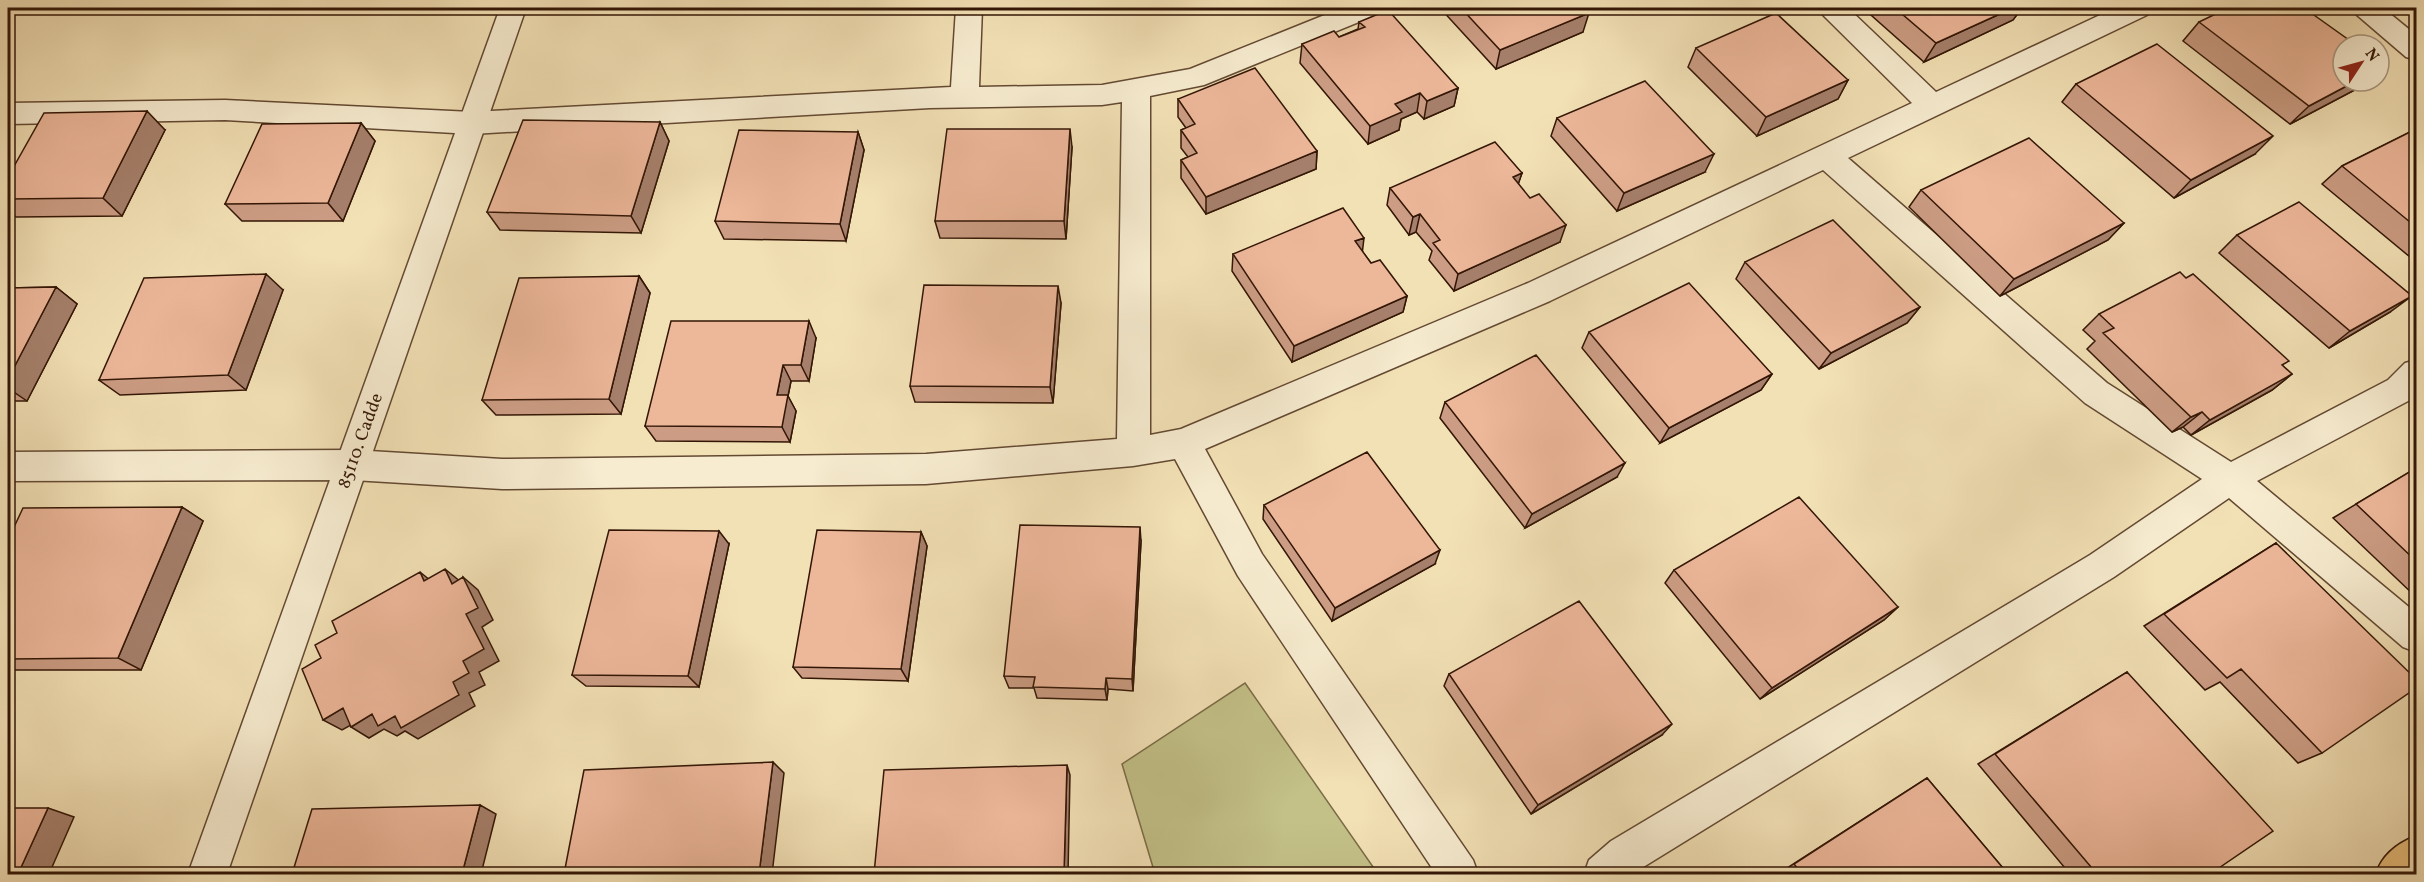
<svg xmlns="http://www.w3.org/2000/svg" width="2424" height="882" font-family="Vollkorn,serif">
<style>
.green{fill:#c3c188;stroke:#7b6c47;stroke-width:1.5}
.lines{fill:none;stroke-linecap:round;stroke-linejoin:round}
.minor-casing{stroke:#634932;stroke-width:3}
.tertiary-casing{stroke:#634932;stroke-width:3}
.primary-casing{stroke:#331606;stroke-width:3}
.minor{fill:#f7ecd0;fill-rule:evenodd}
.tertiary{fill:#f7ecd0;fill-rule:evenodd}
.primary{fill:#eac07b;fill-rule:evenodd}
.wall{fill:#cc9d84;stroke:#331606;stroke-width:1.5}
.shaded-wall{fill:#a6806c;stroke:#331606;stroke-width:1.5}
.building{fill:#edb79a;stroke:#331606;stroke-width:1.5}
.labels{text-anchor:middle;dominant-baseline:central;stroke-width:6;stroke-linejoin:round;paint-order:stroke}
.street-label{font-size:18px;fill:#331606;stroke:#f7ecd0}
</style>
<rect width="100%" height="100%" fill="#f3e1b6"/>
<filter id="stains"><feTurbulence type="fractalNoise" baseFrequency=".00333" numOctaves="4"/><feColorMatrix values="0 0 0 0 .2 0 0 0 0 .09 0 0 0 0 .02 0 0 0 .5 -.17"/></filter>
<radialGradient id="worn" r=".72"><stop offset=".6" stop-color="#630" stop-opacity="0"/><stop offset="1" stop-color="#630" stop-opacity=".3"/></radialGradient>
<path class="green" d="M1245 683 1378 874H1155L1122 764Z"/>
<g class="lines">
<defs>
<path id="minor" d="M956 8H982L979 87 1102 85 1190 69 1342 8H1380L1376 15 1204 85 1150 96V435L1181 429 1528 283 1912 103 1823 15 1819 8H1848L1936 92 2115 8H2151L2147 15 1848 158 2107 383 2231 462 2388 380 2405 363 2416 360V393L2410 400 2257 481 2416 613V652L2403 647 2229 498 2114 577 1632 874H1584L1589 860 1611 841 2090 555 2202 479 2085 403 1823 170 1550 301 1205 449 1262 554 1473 860 1478 874H1436L1238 576 1175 459 1133 466 926 484 502 489 353 480 8 481V452L353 450 502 459 926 454 1117 439 1122 102 1102 105 930 108 472 134 225 120 8 124V103L225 100 472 112 951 87Z
M2353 8H2383L2416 35V60L2406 57 2357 15Z"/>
<path id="tertiary" d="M500 8H526L227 874H188Z"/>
<path id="primary" d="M2416 836V874H2376C2382 855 2398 843 2416 836Z"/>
</defs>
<use href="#minor" class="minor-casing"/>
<use href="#tertiary" class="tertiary-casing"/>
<use href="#primary" class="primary-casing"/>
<use href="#minor" class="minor"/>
<use href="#tertiary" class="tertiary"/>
<use href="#primary" class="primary"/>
</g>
<path class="wall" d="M1440 8H1584L1583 32 1496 69Z
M1863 8H2022L2013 20 1924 62Z
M2404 8H2416V16Z
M1359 22 1458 88 1454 106 1424 119 1417 112 1401 119 1399 130 1368 144 1300 63 1302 44 1339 37 1358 29Z
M2199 22 2366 84 2290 124 2183 41Z
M1696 48 1848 80 1838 99 1757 136 1688 67Z
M2076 84 2255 154 2174 198 2062 102Z
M1178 99 1317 151 1316 169 1206 214 1181 178V160L1188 157 1181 148V130L1186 128 1178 117Z
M1557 118 1705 172 1617 211 1551 136Z
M660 122 669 141 641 233 500 230 487 212Z
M361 123 375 141 343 221H242L225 204Z
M2416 129V262L2322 184 2342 166Z
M165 130 122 216 16 217 8 210V177Z
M858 132 864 150 846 241 724 239 715 221Z
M1072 147 1066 239 940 238 935 221Z
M1522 173 1518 184 1560 242 1454 291 1429 260 1432 251 1416 232 1409 235 1387 205 1390 188Z
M1921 190 2124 223 2108 240 2000 296 1909 207Z
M2237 235 2390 312 2329 348 2219 253Z
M1362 251 1371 263 1407 296 1403 312 1292 362 1232 271 1233 254Z
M1745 262 1920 307 1907 323 1819 369 1736 279Z
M639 276 650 293 621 414 496 415 482 400Z
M56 287 77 304 27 401H8V288Z
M283 290 246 390 120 395 99 380Z
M1061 303 1053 403 915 402 910 386Z
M2099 314 2283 366 2292 374 2272 390 2191 435 2183 427 2172 432 2087 349 2095 341 2083 330Z
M1589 332 1772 374 1761 390 1660 443 1582 348Z
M816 338 809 381H791L788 396 796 411 790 442 656 441 645 426Z
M1445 402 1617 477 1525 528 1440 418Z
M2416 468V597L2333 518Z
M1264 505 1435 564 1332 621 1263 519Z
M182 507 203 521 141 670H8V540Z
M921 532 927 546 908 681 802 678 793 667Z
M1141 541 1133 691 1108 689 1107 700 1037 698 1034 688H1009L1004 676Z
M2276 543 2322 753 2298 763 2220 682 2205 690 2144 626Z
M729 544 699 687 586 686 572 675Z
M1674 570 1898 607 1884 620 1760 699 1665 583Z
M2127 672 2210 874H2070L1978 764Z
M1449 674 1662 735 1531 814 1444 686Z
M1927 778 2008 874H1783L1781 872Z"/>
<path class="shaded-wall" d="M2013 8H2022L2013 20 1924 62 1936 43Z
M1589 13 1583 32 1496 69 1500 50Z
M1848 80 1838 99 1757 136 1766 117Z
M2356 81H2369L2366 84 2290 124 2309 106Z
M1458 88 1454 106 1424 119 1427 101Z
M1420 93 1417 112 1401 119 1399 130 1368 144 1370 126 1395 104Z
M147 111 165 130 122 216 103 198Z
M660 122 669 141 641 233 631 216Z
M361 123 375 141 343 221 328 203Z
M1070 129 1072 147 1066 239 1064 221Z
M858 132 864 150 846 241 840 224Z
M2273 136 2255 154 2174 198 2191 180Z
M1317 151 1316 169 1206 214V197Z
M1714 154 1705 172 1617 211 1624 193Z
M1522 173 1516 191 1513 177Z
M1420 214 1416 232 1409 235 1413 217Z
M2124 223 2108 240 2000 296 2014 279Z
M1566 225 1560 242 1454 291 1458 274Z
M1364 238 1362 255 1355 241Z
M266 274 283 290 246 390 228 375Z
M639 276 650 293 621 414 609 399Z
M1058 286 1061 303 1053 403 1050 387Z
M56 287 77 304 27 401 8 388V379Z
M1407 296 1403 312 1292 362 1294 346Z
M2412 296 2390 312 2329 348 2350 331Z
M1920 307 1907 323 1819 369 1831 353Z
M809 321 816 338 809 381 801 365Z
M783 365 791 381 788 396 796 411 790 442 782 427 777 395Z
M1772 374 1761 390 1660 443 1669 428Z
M2292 374 2272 390 2191 435 2210 420Z
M2202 412 2183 427 2172 432 2191 417Z
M1625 463 1617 477 1525 528 1532 514Z
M182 507 203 521 141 670 118 658Z
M1140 527 1141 541 1133 691 1132 679Z
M719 531 729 544 699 687 688 676Z
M921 532 927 546 908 681 901 669Z
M1440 550 1435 564 1332 621 1335 608Z
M445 569 461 582 452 584Z
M420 572 436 585 424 581Z
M463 577 478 590 493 620 482 627 499 661 479 672 485 685 469 693 475 706 418 739 405 731 397 736 384 729 369 738 351 727 372 714 453 682 463 661Z
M1898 607 1884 620 1760 699 1772 688Z
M1106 678 1108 689 1107 700 1105 689Z
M343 708 362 719 342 730 323 720Z
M1672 724 1662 735 1531 814 1538 805Z
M773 762 784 773 772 874H759Z
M1067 765 1070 775 1068 874H1064Z
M480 805 496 814 481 874H462Z
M48 808 74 817 49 874H18Z"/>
<path class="building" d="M1461 8H1584L1589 13 1500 50Z
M1895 8H2013L1936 43Z
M2228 8H2304L2356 45H2343V81H2356L2309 106 2199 22Z
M1388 10 1458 88 1427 101 1420 93 1395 104 1402 112 1370 126 1302 44 1334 31 1339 37 1365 27 1359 22Z
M1776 13 1848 80 1766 117 1696 48Z
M2157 44 2273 136 2191 180 2076 84Z
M2379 62 2385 66 2379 69Z
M1255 68 1317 151 1206 197 1181 160 1197 153 1181 130 1195 124 1178 99Z
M1645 81 1714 154 1624 193 1557 118Z
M147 111 103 198 8 199V177L44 113Z
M523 120 660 122 631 216 487 212Z
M361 123 328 203 225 204 262 124Z
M947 129H1070L1064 221H935Z
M2416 129V227L2342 166Z
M739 130 858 132 840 224 715 221Z
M2029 138 2124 223 2014 279 1921 190Z
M1495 142 1522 173 1513 177 1530 198 1539 194 1566 225 1458 274 1433 243 1440 240 1420 214 1413 217 1390 188Z
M2299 202 2412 296 2350 331 2237 235Z
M1343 208 1364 238 1355 241 1371 263 1380 260 1407 296 1294 346 1233 254Z
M1833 220 1920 307 1831 353 1745 262Z
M2180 272 2186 278 2193 274 2289 361 2282 365 2292 374 2210 420 2202 412 2191 417 2103 333 2114 328 2099 314Z
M266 274 228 375 99 380 144 278Z
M639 276 609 399 482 400 519 278Z
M1689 283 1772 374 1669 428 1589 332Z
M924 285 1058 286 1050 387 910 386Z
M56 287 8 379V288Z
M671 321H809L801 365H783L777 395H788L782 427 645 426Z
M1536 355 1625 463 1532 514 1445 402Z
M1367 452 1440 550 1335 608 1264 505Z
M2416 468V561L2356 504Z
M1799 497 1898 607 1772 688 1674 570Z
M182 507 118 658 8 659V540L23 508Z
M1020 525 1140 527 1132 679 1106 678 1105 689 1033 687 1035 677 1004 676Z
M609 530 719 531 688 676 572 675Z
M817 530 921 532 901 669 793 667Z
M2276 543 2416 679V688L2322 753 2241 669 2227 678 2164 614Z
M445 569 452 584 463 577 478 608 466 614 484 649 463 661 469 673 453 682 459 695 401 728 395 716 378 726 372 714 351 727 343 708 323 720 302 669 321 658 315 645 337 633 332 621 420 572 424 581Z
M1579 601 1672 724 1538 805 1449 674Z
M2127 672 2273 831 2210 874H2097L1995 754Z
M773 762 759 874H564L584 770Z
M1067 765 1064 874H874L884 770Z
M1927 778 2008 874H1802L1794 864Z
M480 805 462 874H292L312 809Z
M8 808H48L18 874H8Z"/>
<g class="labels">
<g class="street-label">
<text transform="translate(361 441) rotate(-70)">85110. Cadde</text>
</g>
</g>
<rect width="2424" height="882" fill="none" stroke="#f3e1b6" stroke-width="30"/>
<rect x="9" y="9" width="2406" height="864" fill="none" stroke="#331606" stroke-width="3"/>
<rect x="15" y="15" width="2394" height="852" fill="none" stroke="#331606" stroke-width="1.5"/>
<g transform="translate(2361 63) rotate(54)"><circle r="28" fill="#f7ecd0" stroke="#a9967f" stroke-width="1.5"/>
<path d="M0-4.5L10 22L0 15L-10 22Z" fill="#8f2418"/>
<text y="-9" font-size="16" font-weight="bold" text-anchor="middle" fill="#331606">N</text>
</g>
<rect width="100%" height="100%" filter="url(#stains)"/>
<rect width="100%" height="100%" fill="url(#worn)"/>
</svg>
